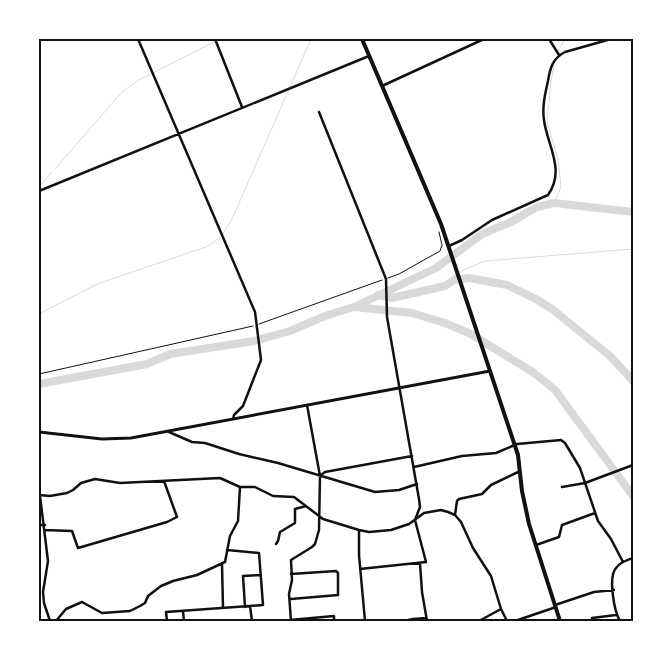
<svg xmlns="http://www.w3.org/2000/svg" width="672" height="660" font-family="'Fira Sans Condensed',sans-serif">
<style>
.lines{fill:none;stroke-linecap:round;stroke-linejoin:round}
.stream{stroke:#d9d9d9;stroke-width:1}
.river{stroke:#d9d9d9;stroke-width:8}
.path{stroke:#111;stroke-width:1}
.minor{stroke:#111;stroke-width:2.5}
.tertiary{stroke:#111;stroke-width:3}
.primary{stroke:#111;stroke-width:4}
.neatline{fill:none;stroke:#111;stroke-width:2}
</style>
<rect width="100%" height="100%" fill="#fff"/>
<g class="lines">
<path class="stream" d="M558 51 565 39
M55 169 122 92 139 80 220 39
M39 187 52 172
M554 203 561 187 558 159 547 122 551 81 554 66
M459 272 485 261 633 249
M454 280V275L456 274
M39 314 97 284 206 247 221 237 232 219 311 39"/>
<path class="river" d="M378 295 392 298 445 286 454 280 469 278 507 285 536 299 552 309 610 356 633 381
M354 307 412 313 445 323 471 334 534 373 555 390 633 496
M39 384 147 364 170 354 254 341 290 331 325 316 354 307 436 268 482 234 511 222 537 207 554 203 633 212"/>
<path class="path" d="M388 278 399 274 440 251 442 245 439 232
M259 324 382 280
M39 374 253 326"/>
<path class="minor" d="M138 39 255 312 261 360 243 406 234 415 233 419
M215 39 242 107
M549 39 559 55
M382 86 484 39
M319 112 386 279 387 317 419 499 420 507 415 520 426 562 360 569
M39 191 369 56
M449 246 462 240 492 220 548 195C566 170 547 145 544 120 542 107 545 94 548 81 550 68 553 58 565 52L611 39
M169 432 192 442 205 443 239 454 278 463 375 492 399 490 417 484
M414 467 462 456 496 453 517 444 561 440 565 443 580 468 598 521 611 539 623 562
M321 475 325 472 412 456
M562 487 585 483 633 465
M39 495 50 496 67 493 73 490 81 483 95 479 120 483 220 478 240 487H255L273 496 294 497 323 519 359 530 369 532 391 530 409 524 424 513 441 510 448 512 455 515 461 522 473 548 491 576 501 609 507 621
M40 496 48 561 43 592 44 603 50 621
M455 515 457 501 459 499 482 494 491 485 520 471
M39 525H45
M45 530 72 531 78 548 167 522 177 517 164 481
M359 531V555L365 621
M276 544 278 541 280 532 295 523V509L306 506
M536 545 559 537 562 525 595 513
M420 563 422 592 427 621
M222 564 223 608
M291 599 338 595V573L336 571 291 574
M555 605 594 592 614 590
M250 606 252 621
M245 607 243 576 260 575
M183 611 184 621
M592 618 616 615
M290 620 334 616V621
M56 621 66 609 82 602 102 613 130 611 140 606 145 603 148 596 161 586 173 581 197 575 225 562 230 536 238 521 240 487
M167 621 166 612 263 605 259 553 227 550
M291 621 289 594 292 580 291 560 312 547 315 544 319 530 320 476 307 405
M404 621 413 619 426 618
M479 621 501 609
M515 621 556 607
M620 621C614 611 608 577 616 568 620 562 627 560 633 558"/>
<path class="tertiary" d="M39 432 102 439 131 438 490 371"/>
<path class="primary" d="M362 39 441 224 518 455 522 491 529 524 560 621"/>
</g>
<rect width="672" height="660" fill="none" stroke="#ffffff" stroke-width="80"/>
<rect x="40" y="40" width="592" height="580" class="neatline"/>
</svg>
